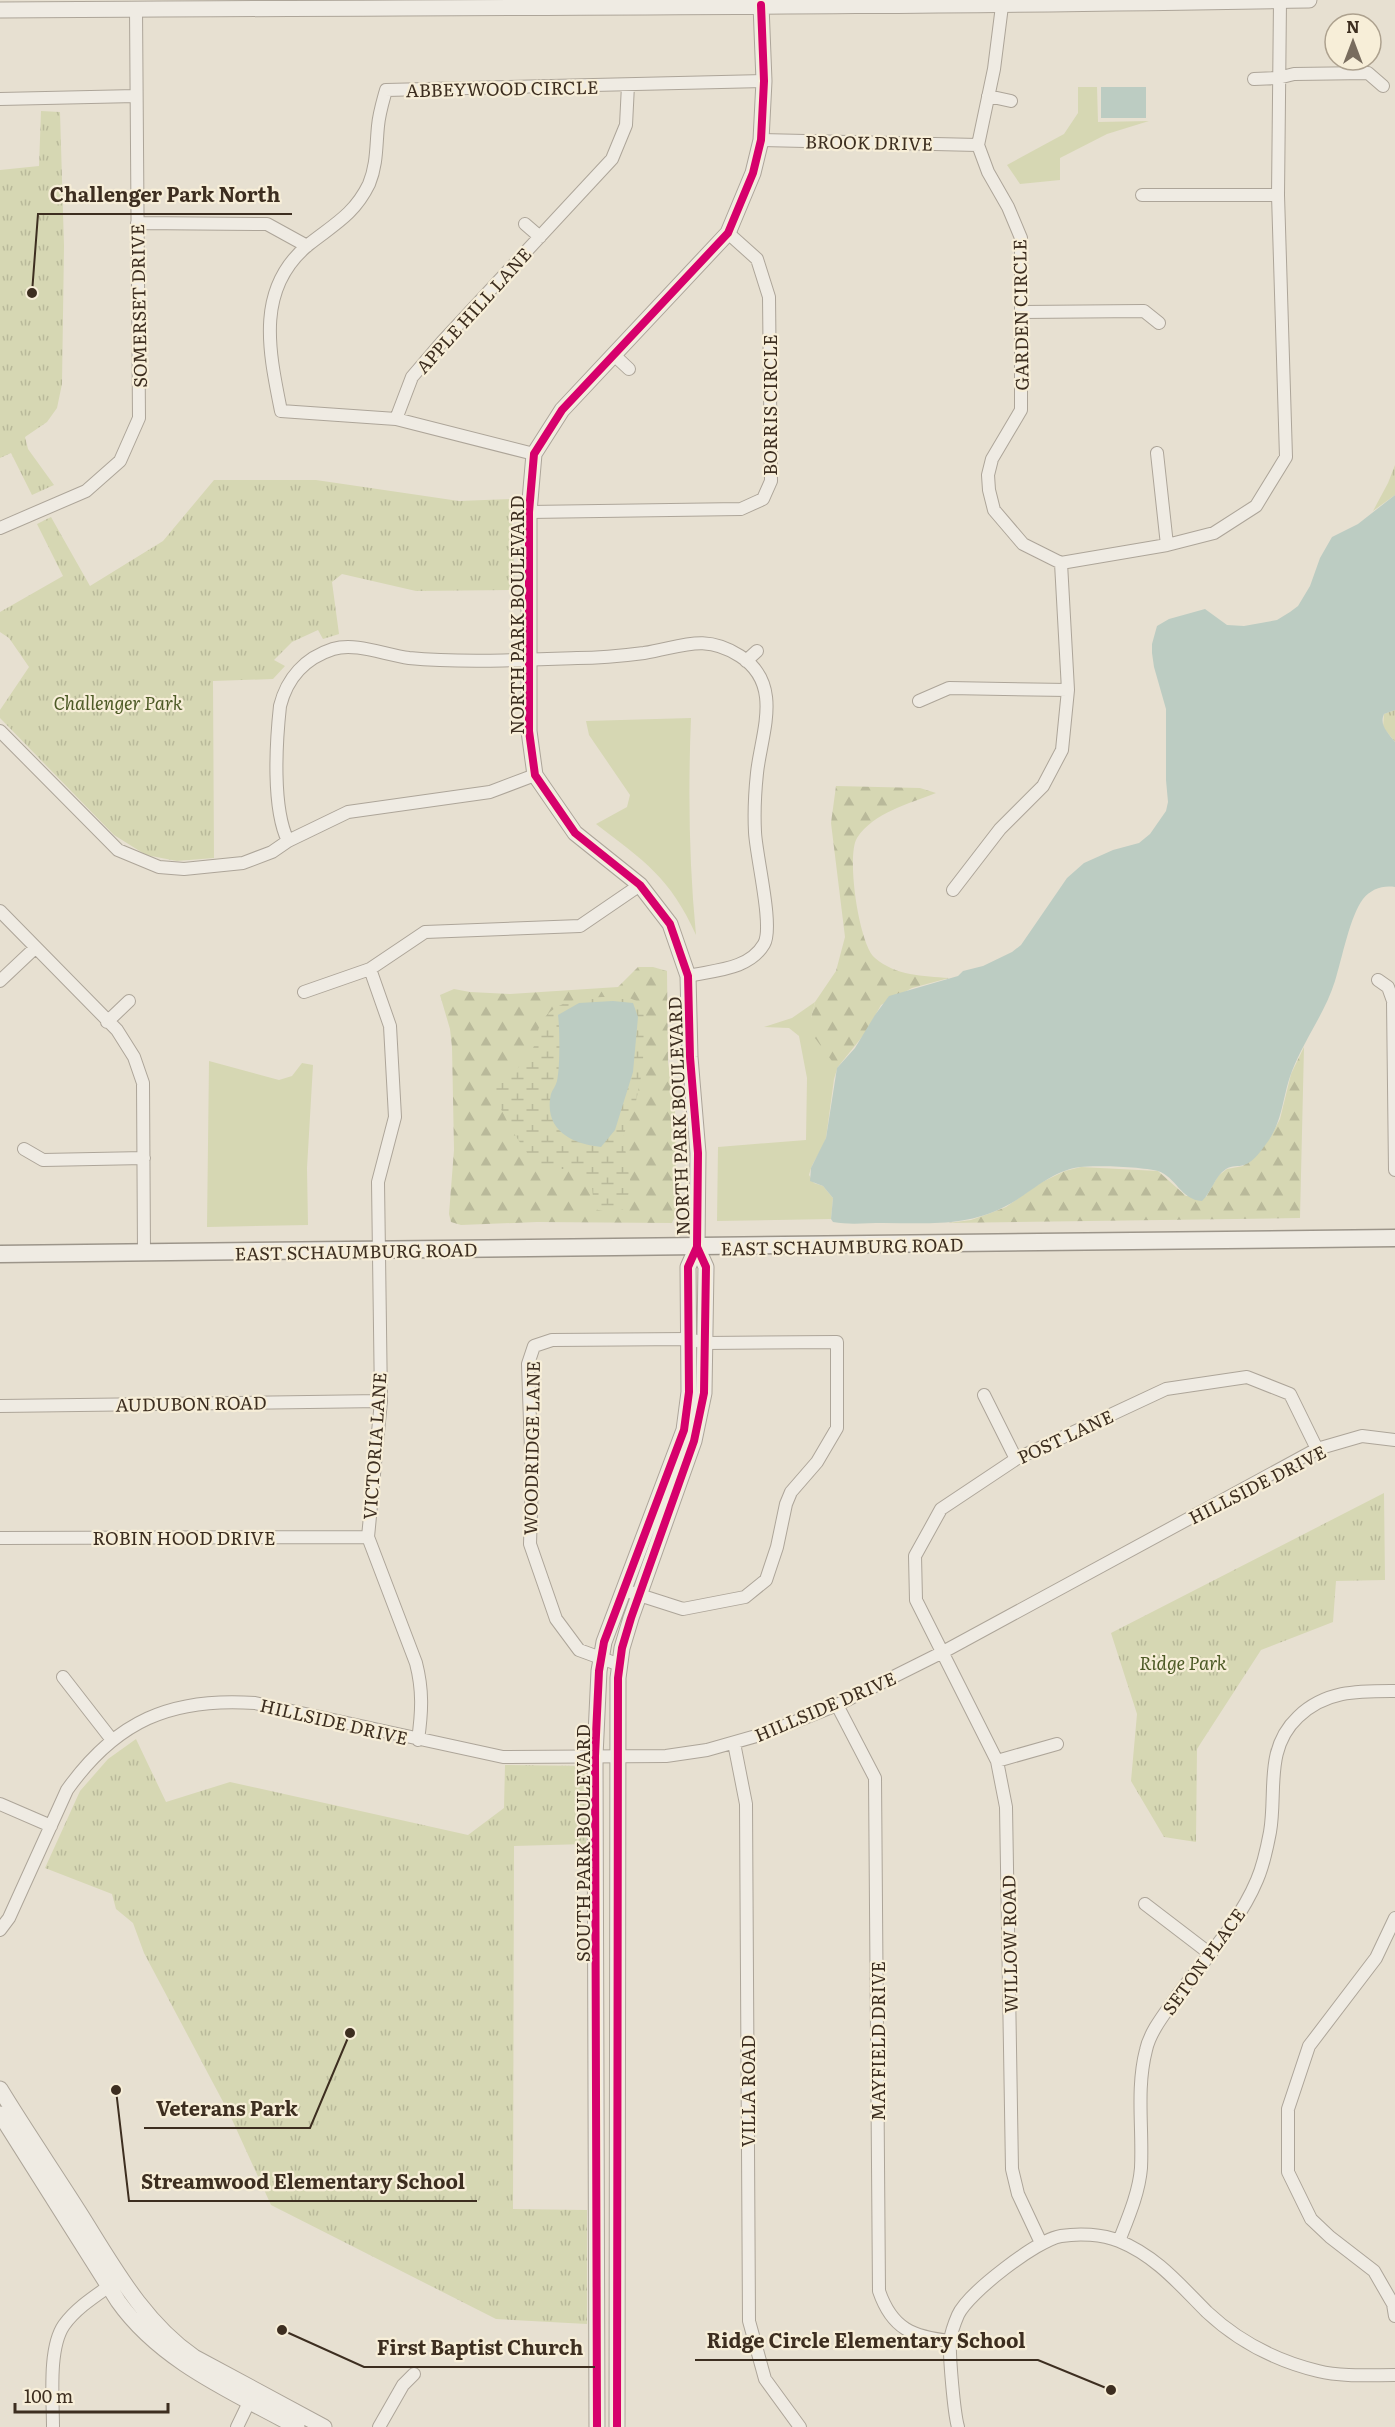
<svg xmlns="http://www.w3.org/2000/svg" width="1395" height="2427" font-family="Literata,serif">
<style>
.grass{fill:#d6d7b3}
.forest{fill:url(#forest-firs)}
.wetland{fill:url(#wetland-marsh)}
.park{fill:url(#park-tufts)}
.water{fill:#bcccc2}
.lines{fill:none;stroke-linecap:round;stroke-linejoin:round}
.minor-casing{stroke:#ada599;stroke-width:14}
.tertiary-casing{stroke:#ada599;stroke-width:17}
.secondary-casing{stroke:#9c958a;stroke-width:19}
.minor{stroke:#efebe3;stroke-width:12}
.tertiary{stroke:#efebe3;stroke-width:15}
.secondary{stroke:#efebe3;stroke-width:16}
.cycleway-casing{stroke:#f7eed8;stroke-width:11}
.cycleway{stroke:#d6006c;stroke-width:8}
.labels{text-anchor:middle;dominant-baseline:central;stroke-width:4.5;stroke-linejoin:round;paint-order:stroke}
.street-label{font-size:18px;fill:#3d2e20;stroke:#f7eed8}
.park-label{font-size:18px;font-style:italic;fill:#4d5a26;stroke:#f7eed8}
.leader{fill:none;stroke:#3d2e20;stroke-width:2}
.callout-dot{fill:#3d2e20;stroke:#f7eed8;stroke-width:2}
.callout-label{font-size:20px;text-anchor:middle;font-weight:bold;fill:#3d2e20;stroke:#f7eed8;stroke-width:4.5;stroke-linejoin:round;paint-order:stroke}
</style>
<defs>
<pattern id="forest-firs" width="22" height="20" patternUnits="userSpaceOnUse" patternTransform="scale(1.5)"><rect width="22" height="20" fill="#d6d7b3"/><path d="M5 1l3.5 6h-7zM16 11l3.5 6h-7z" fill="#b9b99a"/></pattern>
<pattern id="wetland-marsh" width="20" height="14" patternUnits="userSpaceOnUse" patternTransform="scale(1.5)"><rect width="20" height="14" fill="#d6d7b3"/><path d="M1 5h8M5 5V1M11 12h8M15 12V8" fill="none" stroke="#b9b99a"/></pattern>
<pattern id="park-tufts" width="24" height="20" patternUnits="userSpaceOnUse" patternTransform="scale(1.5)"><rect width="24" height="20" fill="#d6d7b3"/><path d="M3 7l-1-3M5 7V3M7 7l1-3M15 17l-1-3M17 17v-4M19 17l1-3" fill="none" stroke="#b9b99a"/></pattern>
</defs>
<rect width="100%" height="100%" fill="#e7e0d1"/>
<path class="grass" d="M1078 87H1097L1098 122 1149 121 1107 134 1060 158V180L1020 184 1007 165 1064 134 1078 113Z
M691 718C688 791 689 863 696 935 670 877 644 861 596 824L627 807 630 795 589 735 586 721Z
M815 1002 811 1018 838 1066 834 1079 826 1138C823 1151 812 1160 809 1175L814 1183 823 1186 833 1198 831 1219 717 1221 718 1147 806 1140 807 1078 799 1036 789 1028 764 1027 792 1018Z
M209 1061 279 1080 292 1076 302 1063 313 1065 307 1168 308 1225 207 1227Z"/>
<path class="forest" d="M836 786 920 788 936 793C909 804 874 812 857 838 846 856 859 945 875 958 896 976 923 976 949 978L912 988 881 1005 866 1032 837 1068 812 1034 811 1018 815 1002 836 971 845 937 831 823Z
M638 967H653L667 971 668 1062 675 1111 676 1214 672 1223 537 1222 461 1225 451 1222 449 1214 454 1150 452 1047 450 1029 440 995 454 989 470 992 510 994 618 987Z
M1304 1047 1300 1218 948 1223 971 1220 988 1214 1006 1207 1040 1183 1065 1171 1081 1167 1158 1171 1186 1196 1206 1197 1218 1176 1227 1169 1243 1166 1270 1138 1280 1119 1291 1074Z"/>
<path class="wetland" d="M627 997 639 1002 645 1017V1036L642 1072 635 1106 623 1136 631 1186 624 1209 607 1212 594 1209 592 1186 579 1170 546 1168 529 1156 511 1129 495 1097 497 1080C517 1069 524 1067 534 1046 537 1039 537 1030 541 1023 557 994 599 997 627 997Z"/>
<path class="park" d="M41 111 60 112 64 246 62 384 57 408 47 422 25 437 28 449 54 485 32 495 11 453 0 458V170L39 166Z
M1395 465V495L1373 511 1388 483Z
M214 480H316L459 501 511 499 515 590 416 591 342 574 332 582 339 634 323 639 318 630 292 642 274 660 285 666 273 679 213 681 214 858 177 861 146 855 114 835 0 718V710L29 667 9 638 0 632V612L63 576 37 524 51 517 90 586 163 541Z
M1395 710V742L1383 727 1384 714Z
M1384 1493 1385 1580 1336 1581 1333 1622 1261 1650 1197 1749 1196 1842 1164 1837 1131 1781 1137 1714 1111 1633Z
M136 1739 166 1802 230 1782 468 1835 504 1808 505 1765 588 1766 586 1844 514 1846 513 2209 587 2210V2324L496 2319 271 2205 229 2113 144 1953 133 1923 116 1909 112 1894 45 1868 80 1791 108 1759Z"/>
<path class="water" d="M1101 87H1146V118H1101Z
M1395 495V710L1384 714C1379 725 1388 733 1395 742V887C1383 885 1371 889 1363 899 1350 916 1342 959 1335 981 1325 1013 1304 1040 1292 1071 1283 1094 1283 1119 1269 1140 1263 1148 1254 1162 1244 1165 1238 1167 1232 1165 1226 1169 1214 1177 1212 1192 1202 1201 1181 1200 1176 1177 1158 1171 1144 1167 1095 1165 1080 1167 1050 1171 1030 1194 1004 1207 966 1227 924 1223 883 1223 866 1223 849 1225 833 1222L831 1219 833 1198 823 1186 810 1181 811 1168 826 1138 837 1068 855 1048 875 1015 889 996 958 976 963 971 983 966 1012 952 1021 945 1067 878 1084 863 1113 850 1139 843 1150 834 1166 811 1168 802 1166 780V709L1154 667 1152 653V644L1157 626 1169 619 1205 609 1227 625 1244 626 1277 620 1290 612 1298 606 1310 586 1320 558 1332 537 1358 524Z
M613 1001 633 1003 638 1017 633 1072 615 1130 601 1147C572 1144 543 1130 551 1094 552 1090 556 1086 557 1081 560 1069 560 1029 558 1015L579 1003Z"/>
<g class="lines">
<defs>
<path id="minor" d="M1002 6 994 69 978 145 988 172 1008 207 1021 238V410L992 459 988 475 989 490 994 510 1023 544 1061 563 1167 545 1214 533 1256 506 1286 457 1278 195 1280 1
M1254 79 1278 78 1294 74 1368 73 1383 86
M988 96 1011 101
M0 99 136 96
M761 140 978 145
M1142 195H1278
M137 223 267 224 307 246
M525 224 540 237
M1022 312 1144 311 1159 323
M614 355 629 369
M396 419 412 377 442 342 612 159 626 125 628 85
M1157 453 1167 545
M534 454 396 419 281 411C269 351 255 289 308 245 333 225 354 215 369 184 377 165 376 146 378 126 379 114 383 101 386 90L764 81
M529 512 741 509 763 499 771 481 769 297 757 259 728 233
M0 528 86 491 120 461 139 418 136 9
M746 661 757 651
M919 701 949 688 1068 690
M0 731 118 850 159 867 184 869 243 863 272 852 288 841 348 812 490 792 535 775
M288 841C272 808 276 743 280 706 287 678 305 658 333 649 356 642 385 655 409 658 461 663 523 660 577 658 600 658 621 656 644 653 682 647 704 633 740 656 784 684 761 734 757 773 755 792 754 813 755 832 756 856 774 927 764 944 749 970 714 970 688 976
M953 890 1000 829 1043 786 1062 750 1068 690 1061 563
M0 911 117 1030 134 1057 143 1083 144 1253
M370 969 390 1026 395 1117 378 1182 381 1401 368 1537 416 1663C423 1690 422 1712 418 1740
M1378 980 1388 987 1393 1001 1395 1170
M0 981 35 948
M304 992 370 969 425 932 580 926 640 885
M107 1022 129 1001
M24 1149 43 1160 144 1158
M984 1395 1016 1459
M0 1406 381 1401
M0 1538 368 1537
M620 1665 579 1650 556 1619 530 1544 532 1480 528 1364 534 1346 552 1340 689 1339 705 1343 837 1342V1428L817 1462 791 1492 786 1504 777 1547 766 1580 745 1597 683 1609 630 1592
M63 1677 112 1740
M837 1705 875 1778 879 2291C892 2329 913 2337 950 2341
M734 1743 746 1804 749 2321 765 2379 800 2427
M997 1761 1057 1744
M0 1804 51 1826
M1145 1904 1209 1953
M1395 1918 1376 1958 1309 2046 1288 2109V2172L1311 2219 1330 2237 1374 2271 1393 2304 1395 2316
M0 1930 9 1918 67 1790C116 1721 171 1697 255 1703L503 1757 666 1756 707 1750 767 1733 837 1705 943 1652 1317 1449 1362 1436 1395 1440
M1119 2241C1128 2218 1139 2193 1141 2168 1143 2128 1136 2089 1146 2050 1150 2031 1166 2012 1177 1996 1205 1959 1239 1923 1257 1880 1263 1866 1267 1848 1270 1832 1277 1792 1264 1749 1298 1717 1326 1690 1359 1691 1395 1691
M1041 2243 1018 2194 1012 2169 1006 1807 997 1761 916 1600 915 1556 941 1509 1016 1459 1166 1389 1247 1377 1290 1394 1317 1449
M53 2427C53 2399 48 2348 64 2325 77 2307 97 2295 115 2282
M237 2427 252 2396
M379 2427 403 2385 414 2374
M958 2427C954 2413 949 2355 950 2341 951 2333 955 2322 958 2315 968 2293 1037 2240 1061 2236 1079 2233 1102 2234 1119 2241 1156 2256 1180 2285 1207 2312 1238 2341 1277 2361 1318 2371 1342 2377 1370 2375 1395 2375"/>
<path id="tertiary" d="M0 10C436 7 873 8 1309 0
M0 2089C25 2130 53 2171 79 2212 112 2264 142 2321 194 2357L324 2427
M0 2114 118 2301C161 2362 233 2392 297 2427
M597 2427 595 1756 599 1671 604 1642 684 1430 689 1392 688 1267 697 1247
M617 2427 618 1678 622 1648 631 1618 694 1441 704 1393 706 1267 697 1247 698 1153 690 1057 688 976 670 924 640 885 575 833 535 775 529 731V512L534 454 562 410 728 233 753 173 761 140 764 81 761 5"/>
<path id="secondary" d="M0 1254 1395 1238"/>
</defs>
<use href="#minor" class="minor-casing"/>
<use href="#tertiary" class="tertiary-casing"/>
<use href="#secondary" class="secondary-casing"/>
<use href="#minor" class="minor"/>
<use href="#tertiary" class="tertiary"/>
<use href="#secondary" class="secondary"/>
<defs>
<path id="cycleway" d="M597 2427 595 1756 599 1671 604 1642 684 1430 689 1392 688 1267 697 1247
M617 2427 618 1678 622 1648 631 1618 694 1441 704 1393 706 1267 697 1247 698 1153 690 1057 688 976 670 924 640 885 575 833 535 775 529 731V512L534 454 562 410 728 233 753 173 761 140 764 81 761 5"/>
</defs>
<use href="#cycleway" class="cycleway-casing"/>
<use href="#cycleway" class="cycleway"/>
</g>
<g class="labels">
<g class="street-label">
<text transform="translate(502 88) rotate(-1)">ABBEYWOOD CIRCLE</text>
<text transform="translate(869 142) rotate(1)">BROOK DRIVE</text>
<text transform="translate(138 306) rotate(-91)">SOMERSET DRIVE</text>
<text transform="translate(473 310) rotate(-48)">APPLE HILL LANE</text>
<text transform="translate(1020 315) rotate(-91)">GARDEN CIRCLE</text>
<text transform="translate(769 405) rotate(-90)">BORRIS CIRCLE</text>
<text transform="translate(516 615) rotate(-90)">NORTH PARK BOULEVARD</text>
<text transform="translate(678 1116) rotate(-92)">NORTH PARK BOULEVARD</text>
<text transform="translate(842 1246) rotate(-1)">EAST SCHAUMBURG ROAD</text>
<text transform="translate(356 1251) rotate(-1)">EAST SCHAUMBURG ROAD</text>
<text transform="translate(191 1403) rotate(-1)">AUDUBON ROAD</text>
<text transform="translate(1065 1436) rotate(-25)">POST LANE</text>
<text transform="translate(374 1446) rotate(-86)">VICTORIA LANE</text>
<text transform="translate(531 1448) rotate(-89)">WOODRIDGE LANE</text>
<text transform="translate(1257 1484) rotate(-27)">HILLSIDE DRIVE</text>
<text x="184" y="1537">ROBIN HOOD DRIVE</text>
<text transform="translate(825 1706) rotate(-23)">HILLSIDE DRIVE</text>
<text transform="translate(334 1721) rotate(13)">HILLSIDE DRIVE</text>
<text transform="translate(582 1843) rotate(-90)">SOUTH PARK BOULEVARD</text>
<text transform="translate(1009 1944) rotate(-91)">WILLOW ROAD</text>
<text transform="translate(1203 1961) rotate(-54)">SETON PLACE</text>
<text transform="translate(877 2041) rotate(-90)">MAYFIELD DRIVE</text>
<text transform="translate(747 2091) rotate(-90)">VILLA ROAD</text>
</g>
<g class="park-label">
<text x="118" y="702">Challenger Park</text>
<text x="1183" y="1662">Ridge Park</text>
</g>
</g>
<path class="leader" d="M32 293L38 214H292M350 2033L310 2128H144M116 2090L129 2201H477M1111 2390L1038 2360H695M282 2330L364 2367H595"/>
<g class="callout-dot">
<circle cx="32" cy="293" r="6"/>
<circle cx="350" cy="2033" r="6"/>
<circle cx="116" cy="2090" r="6"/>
<circle cx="1111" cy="2390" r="6"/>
<circle cx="282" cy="2330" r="6"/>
</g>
<g class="callout-label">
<text x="165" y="202">Challenger Park North</text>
<text x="227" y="2116">Veterans Park</text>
<text x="303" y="2189">Streamwood Elementary School</text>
<text x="866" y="2348">Ridge Circle Elementary School</text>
<text x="480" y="2355">First Baptist Church</text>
</g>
<g transform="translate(1353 42)"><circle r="28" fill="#f7eed8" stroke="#ada18e" stroke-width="1.5"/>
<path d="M0-4.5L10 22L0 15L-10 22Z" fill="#786c5e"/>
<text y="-9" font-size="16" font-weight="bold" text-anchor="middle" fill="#3d2e20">N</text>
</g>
<path d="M15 2403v9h153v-9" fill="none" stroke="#3d2e20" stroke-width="3"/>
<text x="24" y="2403" font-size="18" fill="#3d2e20" stroke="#f7eed8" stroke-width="4.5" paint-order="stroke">100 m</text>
</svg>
